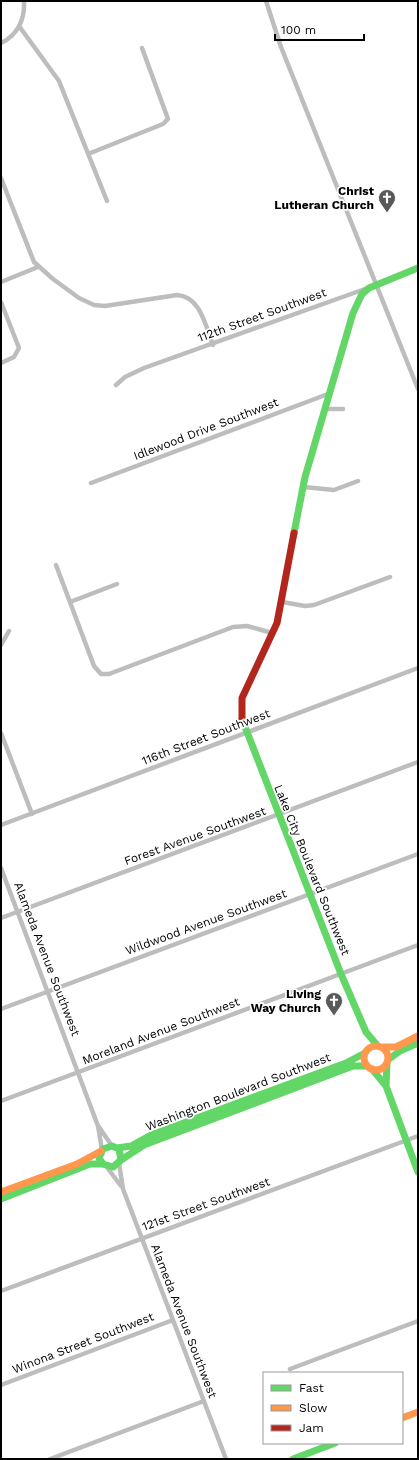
<svg xmlns="http://www.w3.org/2000/svg" width="419" height="1460" font-family="'Work Sans',sans-serif">
<style>
.lines{fill:none;stroke-linecap:round;stroke-linejoin:round}
.street{stroke:#bdbdbd;stroke-width:4.5}
.fast{stroke:#63d668;stroke-width:7}
.slow{stroke:#ff974d;stroke-width:7}
.jam{stroke:#b3261e;stroke-width:7}
.labels{text-anchor:middle;dominant-baseline:central;stroke-width:3.5;stroke-linejoin:round;paint-order:stroke}
.poi-label{font-size:12px;font-weight:bold;fill:#000;stroke:#fff;text-anchor:end}
.street-label{font-size:12px;fill:#000;stroke:#fff}
</style>
<rect width="100%" height="100%" fill="#fff"/>
<g class="lines">
<path class="street" d="M266 1 281 47 418 389
M19 26 59 81 107 201
M1 43C18 35 25 19 24 1
M88 154 163 124 168 119 142 48
M1 178 34 262 53 279 79 298 94 305 105 306 177 295C201 297 205 325 213 345
M1 282 38 267
M1 302 19 348 14 357 1 363
M116 385 125 377 144 368 365 289
M324 409H343
M91 483 328 394
M304 487 334 490 358 481
M56 565 94 666 101 674H109L233 627 247 626 272 633
M70 602 117 584
M282 602 305 606 314 605 390 577
M1 645 9 631
M1 733 32 814
M1 825 418 668
M1 868 98 1126 102 1150
M1 918 418 762
M1 1009 418 854
M1 1101 418 945
M99 1127 112 1146
M119 1163 123 1189 226 1459
M106 1166 121 1186
M1 1291 418 1136
M290 1369 418 1321
M1 1385 173 1320
M50 1459 204 1401"/>
<path class="fast" d="M294 533 305 477 353 313 362 294 369 288 418 268
M242 719 341 974 366 1032 377 1045
M389 1059 400 1051 418 1043
M372 1069 386 1086 418 1172
M386 1086 387 1063
M117 1148 131 1146 151 1135 346 1063 365 1053
M121 1160 144 1145 353 1066H367
M1 1199 90 1164H103L113 1167 121 1160 119 1149 112 1146 103 1149 99 1158 103 1164
M293 1459 335 1443"/>
<path class="slow" d="M364 1058a12 12 0 1 1 24 0a12 12 0 1 1-24 0Z
M383 1047H396L418 1036
M1 1192 77 1164 101 1151
M402 1418 418 1412"/>
<path class="jam" d="M242 719V698L277 623 294 533"/>
</g>
<defs>
<symbol id="church-pin" viewBox="-11 -11 22 30"><path d="M0 17L-7.5 6A9.5 9.5 0 1 1 7.5 6Z" fill="#595959" stroke="#fff"/><path d="M-1.2-6h2.4v3.5h3.3v2.4h-3.3V6h-2.4V-.1h-3.3v-2.4h3.3Z" fill="#fff"/></symbol>
</defs>
<g fill-rule="evenodd">
<use href="#church-pin" x="377" y="188" width="20" height="27"/>
<use href="#church-pin" x="324" y="991" width="20" height="27"/>
</g>
<g class="labels">
<g class="poi-label">
<text x="374" y="191">Christ<tspan x="374" dy="14">Lutheran Church</tspan></text>
<text x="321" y="994">Living<tspan x="321" dy="14">Way Church</tspan></text>
</g>
<g class="street-label">
<text transform="translate(262 315) rotate(-20)">112th Street Southwest</text>
<text transform="translate(206 429) rotate(-21)">Idlewood Drive Southwest</text>
<text transform="translate(206 737) rotate(-21)">116th Street Southwest</text>
<text transform="translate(195 836) rotate(-20)">Forest Avenue Southwest</text>
<text transform="translate(312 870) rotate(68)">Lake City Boulevard Southwest</text>
<text transform="translate(206 922) rotate(-20)">Wildwood Avenue Southwest</text>
<text transform="translate(47 959) rotate(69)">Alameda Avenue Southwest</text>
<text transform="translate(161 1031) rotate(-21)">Moreland Avenue Southwest</text>
<text transform="translate(238 1092) rotate(-21)">Washington Boulevard Southwest</text>
<text transform="translate(206 1204) rotate(-20)">121st Street Southwest</text>
<text transform="translate(184 1321) rotate(69)">Alameda Avenue Southwest</text>
<text transform="translate(83 1343) rotate(-21)">Winona Street Southwest</text>
</g>
</g>
<rect width="419" height="1460" fill="none" stroke="#000000" stroke-width="4"/>
<rect x="263" y="1372" width="140" height="72" fill="#ffffff" stroke="#999999"/>
<rect x="271" y="1385" width="20" height="6" fill="#63d668" stroke="#999999"/>
<text x="299" y="1392" font-size="12" fill="#000000">Fast</text>
<rect x="271" y="1405" width="20" height="6" fill="#ff974d" stroke="#999999"/>
<text x="299" y="1412" font-size="12" fill="#000000">Slow</text>
<rect x="271" y="1425" width="20" height="6" fill="#b3261e" stroke="#999999"/>
<text x="299" y="1432" font-size="12" fill="#000000">Jam</text>
<path d="M275 34v6h89v-6" fill="none" stroke="#000000" stroke-width="2"/>
<text x="281" y="34" font-size="12" fill="#000000" stroke="#ffffff" stroke-width="3" paint-order="stroke">100 m</text>
</svg>
